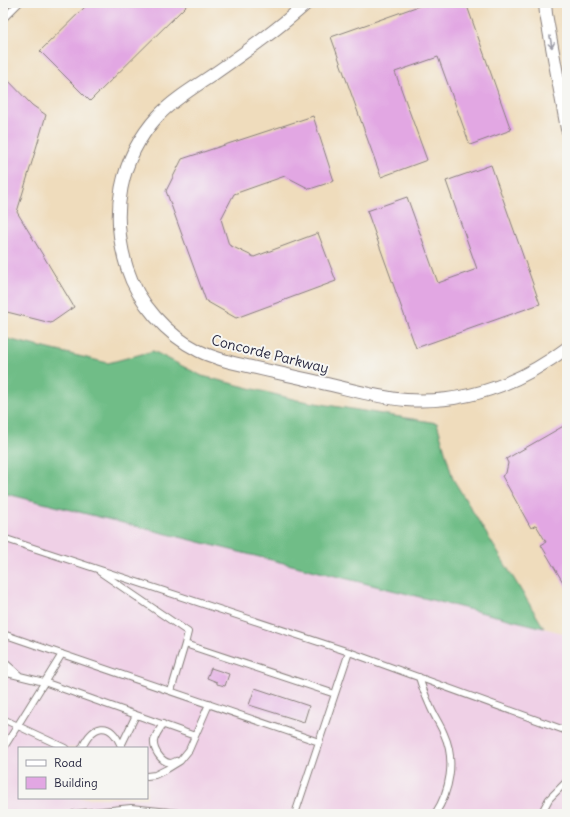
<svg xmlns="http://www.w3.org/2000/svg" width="570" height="817" font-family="Delius,sans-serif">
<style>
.built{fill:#efd0e6;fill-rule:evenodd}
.forest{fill:#6fbd87;stroke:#487061}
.building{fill:#e2a7e3}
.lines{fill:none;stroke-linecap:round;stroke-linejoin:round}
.lane-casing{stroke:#887f7c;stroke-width:8}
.street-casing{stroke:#887f7c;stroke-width:14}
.lane{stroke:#fff;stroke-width:6}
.street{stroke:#fff;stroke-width:12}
.oneway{stroke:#9c9ca7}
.labels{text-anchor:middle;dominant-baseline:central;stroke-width:4;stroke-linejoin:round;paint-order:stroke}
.street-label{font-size:14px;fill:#22223b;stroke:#f6f6f2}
</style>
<rect width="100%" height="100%" fill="#f6f6f2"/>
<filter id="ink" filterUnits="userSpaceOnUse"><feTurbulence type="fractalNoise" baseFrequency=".025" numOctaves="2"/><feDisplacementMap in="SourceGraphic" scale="8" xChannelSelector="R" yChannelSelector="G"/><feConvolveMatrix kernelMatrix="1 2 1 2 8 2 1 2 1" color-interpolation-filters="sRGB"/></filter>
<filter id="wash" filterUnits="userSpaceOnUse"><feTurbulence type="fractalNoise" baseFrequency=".012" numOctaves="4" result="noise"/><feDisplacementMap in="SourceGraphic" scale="16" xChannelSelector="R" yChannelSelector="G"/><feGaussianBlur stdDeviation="0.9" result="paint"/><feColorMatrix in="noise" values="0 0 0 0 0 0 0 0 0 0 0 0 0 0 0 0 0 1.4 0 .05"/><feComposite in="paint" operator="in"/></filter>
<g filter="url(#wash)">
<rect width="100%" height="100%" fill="#efdcbc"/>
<path class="built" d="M3 493 567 634V814H3ZM19 748H147V798H19Z"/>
<path class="forest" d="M3 3H14L3 14Z
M3 338 108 363 153 351 202 376 297 400 437 423 453 479 544 628 3 493Z"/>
<g id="blocks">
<path class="building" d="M89 3H189L90 101 40 51Z
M427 3H466L511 130 470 145 438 57 395 72 427 160 381 177 331 37Z
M3 75 32 105 46 115 17 212 74 307 51 323 3 311Z
M313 116 334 181 310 189 285 176 234 194 221 219 229 245 254 257 318 233 336 281 236 318 206 301 166 191 182 159Z
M491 165 540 304 416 348 367 211 407 197 438 283 477 269 446 181Z
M567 424V589L541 545 546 542 536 525 531 528 502 476 506 473 508 463 506 459Z
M211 668 229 674 225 686 217 684V682L207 678Z
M255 688 309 706 304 722 249 705Z"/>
</g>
</g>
<g filter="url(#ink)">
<use href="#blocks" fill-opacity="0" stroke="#887f7c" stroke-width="1"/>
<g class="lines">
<defs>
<path id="lane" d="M3 19 19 3
M3 538 349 652 567 731
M100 572 188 632 185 644
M3 634 319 742
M3 661 20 676
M3 672 44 682 195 736
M419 677C422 687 426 697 430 706 434 716 440 724 444 734 456 760 450 791 435 814
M171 691 185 644 335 694
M3 719 65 748
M163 724C160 729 155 735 154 741 153 749 161 762 170 763 172 763 174 762 176 761
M82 748C93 724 110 720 121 746
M120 748 136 715
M3 749 62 654
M147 776 155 775 167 769 180 761 189 750 209 704
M74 814 131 808 188 814
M295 814 349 652
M541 814 549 799 567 781"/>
<path id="street" d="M307 3C277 30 244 53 211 76 193 88 173 100 158 116 119 159 110 214 127 268 138 303 167 335 199 351 209 356 220 359 230 362 264 370 298 377 331 385 356 391 381 398 406 400 466 404 519 384 567 348
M545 3 546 14 567 129"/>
</defs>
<use href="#lane" class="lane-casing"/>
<use href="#street" class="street-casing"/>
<use href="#lane" class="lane"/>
<use href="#street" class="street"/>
</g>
<defs><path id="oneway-shaft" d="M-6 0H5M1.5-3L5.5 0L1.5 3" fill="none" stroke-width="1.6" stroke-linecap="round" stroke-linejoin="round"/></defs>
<use class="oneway" href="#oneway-shaft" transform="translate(551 42) rotate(80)"/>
</g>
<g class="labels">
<g class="street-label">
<text transform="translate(270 354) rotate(14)">Concorde Parkway</text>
</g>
</g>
<rect width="570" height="817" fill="none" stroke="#f6f6f2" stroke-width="16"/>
<rect x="18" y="747" width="130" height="52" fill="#f6f6f2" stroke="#a1a1a9"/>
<rect x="26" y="760" width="20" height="6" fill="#ffffff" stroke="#a1a1a9"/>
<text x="54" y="767" font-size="12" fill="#22223b">Road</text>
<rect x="26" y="777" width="20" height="12" fill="#e2a7e3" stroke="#a1a1a9"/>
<text x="54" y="787" font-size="12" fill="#22223b">Building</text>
</svg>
